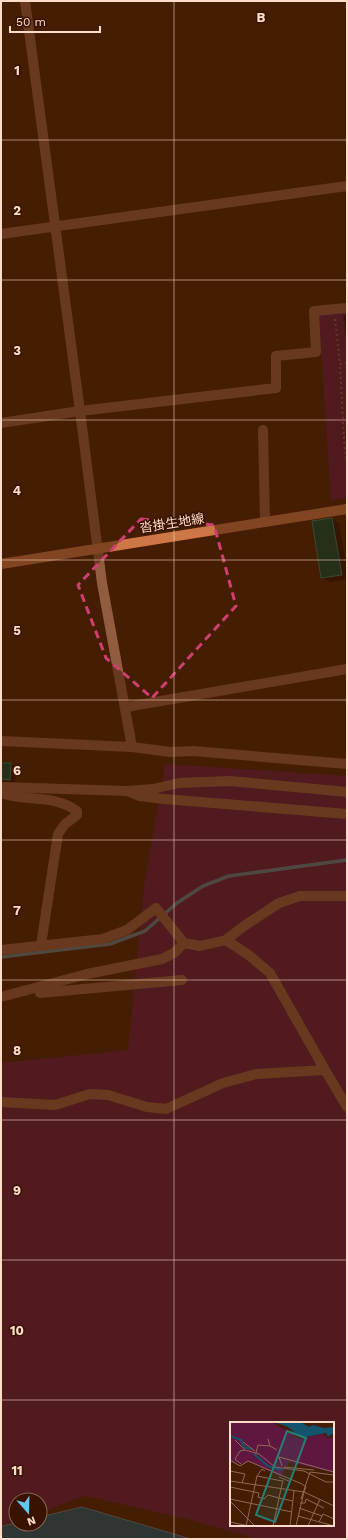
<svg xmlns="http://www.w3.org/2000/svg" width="348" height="1540" font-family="'Work Sans','Noto Sans JP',sans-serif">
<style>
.green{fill:#5f1740;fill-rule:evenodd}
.water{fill:#13536d;stroke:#597c89}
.shadow{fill:#0007}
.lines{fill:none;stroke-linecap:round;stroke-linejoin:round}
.stream{stroke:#597c89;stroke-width:3.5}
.building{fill:#004634;stroke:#2c7f66}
.path{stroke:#856048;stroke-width:2;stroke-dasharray:2 3;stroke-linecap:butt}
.minor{stroke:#925c3e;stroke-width:10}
.tertiary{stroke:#925c3e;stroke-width:10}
.secondary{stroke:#cc7745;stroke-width:10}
.marked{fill:none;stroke:#ce3f71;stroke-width:3;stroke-dasharray:8 5;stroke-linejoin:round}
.grid{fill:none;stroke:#fddcca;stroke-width:1;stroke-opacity:0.55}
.labels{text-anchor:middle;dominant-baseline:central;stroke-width:3;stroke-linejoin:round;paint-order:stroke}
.street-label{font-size:13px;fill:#fddcca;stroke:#3a1300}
.inset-river{fill:none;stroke:#13536d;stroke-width:2}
.inset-road{fill:none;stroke:#8f6953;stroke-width:1}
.view{fill:#278077;fill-opacity:0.15;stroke:#278077;stroke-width:2}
.inset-edge{fill:none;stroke:#fddcca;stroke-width:2}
.grid-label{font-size:13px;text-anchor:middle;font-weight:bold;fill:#fddcca;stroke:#3a1300;stroke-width:3;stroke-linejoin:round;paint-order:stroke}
</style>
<rect width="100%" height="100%" fill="#451d03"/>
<path class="green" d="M347 312V498L331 501 319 315Z
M165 764 347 776V1539H258L183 1518 85 1496 40 1512V1500H16V1520L1 1525V1063L128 1050 144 886ZM231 1423H333V1525H231Z"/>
<path class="water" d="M82 1507 191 1539H1L2 1526 16 1523 40 1524V1517Z"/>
<path class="shadow" d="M347 314V343L343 316Z
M332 519 339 523 347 566V579L330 582 322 577Z
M1 764H11L16 767 15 782H1Z"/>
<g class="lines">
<path class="stream" d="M1 957 110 944 145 931 177 903 203 886 229 876 347 860"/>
</g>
<path class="building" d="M332 518 342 575 321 578 312 521Z
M1 763H11L10 780 1 779Z"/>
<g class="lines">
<path class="path" d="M335 319 340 364
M347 363 340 364 344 441 347 464"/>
<path class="minor" d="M25 1 80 411 276 388V356L316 352 314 311 347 308
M1 234 347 186
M1 423 80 411 102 583 132 747
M263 430 265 522
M126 707 347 669
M1 741 132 747 170 752 193 751 347 764
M127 791 139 796 164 799 347 814
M1 793C27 802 53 794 77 811V815L65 824 58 834 41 945
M1 950 103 939 127 930 156 908 184 943 200 946 226 940 244 926 279 903 300 896H347
M40 993 182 980
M1 997 87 974 162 959 174 953 184 943
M325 1070 347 1107
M1 1102 55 1105 90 1094 108 1095 147 1107 166 1109 223 1083 256 1074 325 1070 270 973 250 956 226 940"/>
<path class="tertiary" d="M1 787 127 791 153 789 179 783 230 781 347 792"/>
<path class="secondary" d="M1 564 347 509"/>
</g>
<path d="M0 0H348V1540H0ZM141 519 214 525 236 606 152 698 106 658 78 585Z" fill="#451d03" fill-opacity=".55" fill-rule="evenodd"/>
<path class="marked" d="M141 519 214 525 236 606 152 698 106 658 78 585Z"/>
<path class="grid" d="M174 1V1539M1 140H347M1 280H347M1 420H347M1 560H347M1 700H347M1 840H347M1 980H347M1 1120H347M1 1260H347M1 1400H347"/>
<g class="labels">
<g class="street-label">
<text transform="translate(172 523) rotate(-9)">沓掛生地線</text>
</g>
</g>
<g transform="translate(230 1422)">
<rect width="104" height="104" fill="#451d03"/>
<path d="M0 0H42L70 17 93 12 98 16 104 15V51L59 40 51 55 18 39 14 42 0 40Z" fill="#5f1740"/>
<path d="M44 0 72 1 79 5 83 3 94 6 104 5V11L98 15 96 11 71 16 58 5Z" fill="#13536d"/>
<path class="inset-river" d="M0 14 11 18 14 25 21 27M24 32 38 44 52 48"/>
<path class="inset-road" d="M38 17 40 24 47 28M5 18 15 28M13 20 25 29M26 31 28 23 40 24M0 38 10 44 18 39 72 62 76 65 74 70M11 42 5 37 10 29 15 28 29 32 45 45 74 49 96 60H104M52 44 49 35 104 50M54 45 84 48M0 49 15 52 12 61M27 54 32 47 35 49M49 55 61 60M53 58 49 76 63 79M0 59 74 70 104 84M0 65 29 71 28 75 34 77 38 73 49 76 43 104M0 77 62 90M71 77 80 50 104 53M1 80 25 104M70 81H75L76 77 94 86M69 86 92 94M68 94 104 104M0 100 19 104M89 100 93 92 104 97M16 104 27 54 52 59M60 104 64 69M66 104 74 70M78 104 90 77"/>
<path class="view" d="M57 9 76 16 45 100 26 93Z"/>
<rect width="104" height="104" class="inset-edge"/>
</g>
<g class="grid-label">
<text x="261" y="22">B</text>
<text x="17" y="75">1</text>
<text x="17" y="215">2</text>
<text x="17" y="355">3</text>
<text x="17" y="495">4</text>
<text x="17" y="635">5</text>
<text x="17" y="775">6</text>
<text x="17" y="915">7</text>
<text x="17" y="1055">8</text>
<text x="17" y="1195">9</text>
<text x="17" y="1335">10</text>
<text x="17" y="1475">11</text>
</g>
<rect width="348" height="1540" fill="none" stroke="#fddcca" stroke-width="4"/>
<g transform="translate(28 1512) rotate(160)"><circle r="19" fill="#3a1300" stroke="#886351"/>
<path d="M0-3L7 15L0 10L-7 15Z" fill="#66c4ef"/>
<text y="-6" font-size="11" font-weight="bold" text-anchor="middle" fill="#fddcca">N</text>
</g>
<path d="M10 26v6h90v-6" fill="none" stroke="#fddcca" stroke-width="2"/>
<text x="16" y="26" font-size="12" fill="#fddcca" stroke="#3a1300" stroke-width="3" paint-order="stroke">50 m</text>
</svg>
